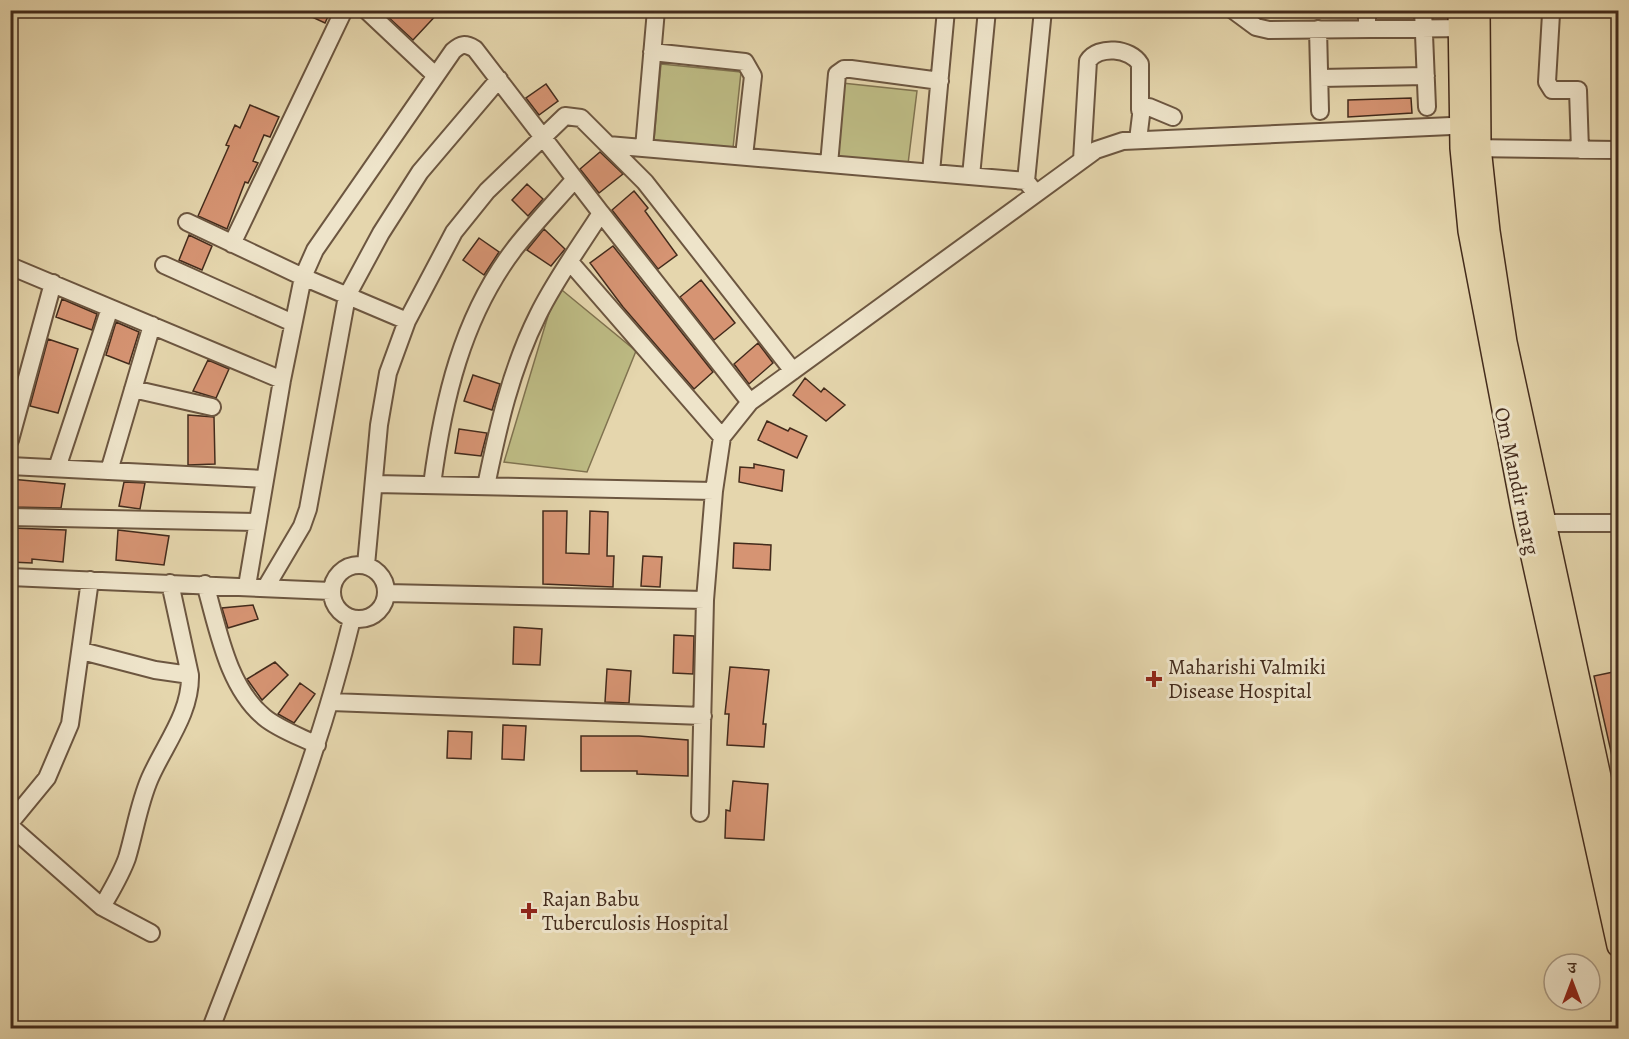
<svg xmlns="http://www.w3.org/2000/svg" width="1629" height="1039" font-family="Alegreya,'Noto Serif Devanagari',serif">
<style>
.green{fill:#bdbb84;stroke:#807350;stroke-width:1.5}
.building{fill:#d69473;stroke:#432b1c;stroke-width:1.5}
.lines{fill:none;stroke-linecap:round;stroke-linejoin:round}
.minor-casing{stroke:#6c5640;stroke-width:20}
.major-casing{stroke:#432b1c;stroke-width:24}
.minor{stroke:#eee4ca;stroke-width:16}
.major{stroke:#e5d6ad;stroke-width:21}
.poi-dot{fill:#8f2418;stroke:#eee4ca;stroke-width:2}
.labels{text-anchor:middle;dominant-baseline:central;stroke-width:6;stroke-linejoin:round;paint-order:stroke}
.street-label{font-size:21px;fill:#432b1c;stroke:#eee4ca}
.poi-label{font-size:21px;fill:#432b1c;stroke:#eee4ca;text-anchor:start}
</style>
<rect width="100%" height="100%" fill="#e5d6ad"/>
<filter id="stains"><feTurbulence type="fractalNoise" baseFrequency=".00333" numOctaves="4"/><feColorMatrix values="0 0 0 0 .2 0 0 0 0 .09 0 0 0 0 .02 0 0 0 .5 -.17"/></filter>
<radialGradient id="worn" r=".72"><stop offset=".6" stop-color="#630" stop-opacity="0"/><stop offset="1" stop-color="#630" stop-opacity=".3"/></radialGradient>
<path class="green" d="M661 64 741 72 733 148 654 140Z
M842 83 917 91 908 164 833 156Z
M557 286 636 351 587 472 504 462Z"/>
<path class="building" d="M297 10H331L325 23Z
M390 10H441L413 40 386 15Z
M546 84 558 101 539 115 526 98Z
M1411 98 1412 113 1348 117V100Z
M250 105 279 117 270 137 264 135 253 161 258 163 248 183 245 182 227 229 198 216 229 146 226 145 235 125 240 128Z
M600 152 623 174 599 193 580 169Z
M527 184 543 199 528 216 512 200Z
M634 191 648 208 645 211 677 255 658 269 612 210Z
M544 229 565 249 551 266 527 250Z
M189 235 212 246 202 270 179 260Z
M479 238 499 252 484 275 463 260Z
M613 246 713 372 694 389 623 307 590 263Z
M701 280 735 323 714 340 680 297Z
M62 299 97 314 92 330 56 317Z
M116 322 139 332 129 364 106 355Z
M48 339 78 349 58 413 30 406Z
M758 343 773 363 749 384 734 364Z
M208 360 229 369 216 398 193 391Z
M473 375 500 384 492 410 464 401Z
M805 378 821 392 824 388 845 405 826 421 793 395Z
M188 415 214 417 215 464 188 465Z
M767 421 788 431 790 428 807 436 797 458 758 440Z
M459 429 487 433 481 456 455 453Z
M754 464 784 470 782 491 739 482 740 467 754 468Z
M10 479 65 484 61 508 10 507Z
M124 482 145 483 140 509 119 506Z
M543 511H567L566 553 589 554 590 511 608 512 607 556H614L613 587 543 584Z
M11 528 66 530 63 562 32 559V563L10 562Z
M118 530 169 536 164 565 116 560Z
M734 543 771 545 770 570 733 568Z
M643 556 662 557 660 587 641 586Z
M253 605 258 619 228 628 222 608Z
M514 627 542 629 540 665 513 664Z
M674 635 694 636 693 674 673 673Z
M275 662 288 675 262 700 247 679Z
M730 667 769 670 763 724H766L764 747 727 745 729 714H725Z
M607 669 631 671 629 703 605 702Z
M1618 671V764L1614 765 1594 676Z
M300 683 315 694 294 723 278 714Z
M503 725 526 726 524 760 502 759Z
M448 731 472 732 471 759 447 758Z
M581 736H639L688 740V776L637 774V771H581Z
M733 781 768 784 764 840 725 838 726 810 730 811Z"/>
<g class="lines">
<defs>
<path id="minor" d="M366 10 435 75
M1233 10 1256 27 1269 30 1470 28
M1367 10V29
M1423 10 1427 107
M1551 14 1547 82 1552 90H1578L1580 150
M1318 29 1320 111
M652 52 745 62 753 76 744 156
M1320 78 1426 76
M1138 140 1142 107H1149L1173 117
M608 145 1026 181
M644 148 656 10
M1469 148 1618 150
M1082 160 1088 61C1098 45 1131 48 1140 64V110
M829 164 837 74 844 69H851L940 81
M931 172 946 10
M971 176 987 10
M1033 190 1026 181 1043 10
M187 222 303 277 407 321
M232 244 344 10
M570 262 722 437
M164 265 293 323
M10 266 282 380
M133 389 212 407
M10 440 53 283
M10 466 265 479
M57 468 110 308
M109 471 152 325
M375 484 714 491
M432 485C443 401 462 317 515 248 534 224 555 202 575 179
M486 486C498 427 511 369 538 315 555 280 580 246 601 213L750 402
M10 517 258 522
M1535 523H1618
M332 592a27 27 0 1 1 54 0a27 27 0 1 1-54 0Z
M366 565 379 425 388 373 407 321 454 232 487 191 565 116 581 118 645 182 793 371
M10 577 331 591
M205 584C218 628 227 686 264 717 278 729 301 737 317 745
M247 586 282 380 303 277 315 250 453 51C461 44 465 43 475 49L601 213
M266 587 302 526 308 509 347 296 381 233 420 172 499 79
M387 593 705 600
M82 651 155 670 190 675
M331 702 703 716
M700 813 705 600 714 491 722 437 750 402 1096 150 1123 141 1473 125
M10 823 47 778 70 724 90 580
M10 826 102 907 151 933
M102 907C111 891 121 875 127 858 135 831 139 803 150 778 165 744 191 713 190 675L170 583
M211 1028C263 893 318 760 352 619"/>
<path id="major" d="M1459 10 1461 148 1469 231 1525 525 1618 946
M1479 10 1480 147 1489 231 1506 342 1618 860"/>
</defs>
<use href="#minor" class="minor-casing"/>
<use href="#major" class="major-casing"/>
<use href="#minor" class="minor"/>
<use href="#major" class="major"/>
</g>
<g class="poi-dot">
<path d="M1151 670h6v6h6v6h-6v6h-6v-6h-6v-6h6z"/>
<path d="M526 902h6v6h6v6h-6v6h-6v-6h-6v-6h6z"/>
</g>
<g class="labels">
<g class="street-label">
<text transform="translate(1517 481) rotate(78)">Om Mandir marg</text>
</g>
<g class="poi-label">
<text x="1168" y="667">Maharishi Valmiki<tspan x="1168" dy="24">Disease Hospital</tspan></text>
<text x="542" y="899">Rajan Babu<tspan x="542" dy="24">Tuberculosis Hospital</tspan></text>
</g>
</g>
<rect width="1629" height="1039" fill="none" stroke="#e5d6ad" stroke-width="36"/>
<rect x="12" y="12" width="1605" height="1015" fill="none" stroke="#432b1c" stroke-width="3"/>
<rect x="18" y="18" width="1593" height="1003" fill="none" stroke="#432b1c" stroke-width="1.5"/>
<g transform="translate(1572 982)"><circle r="28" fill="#eee4ca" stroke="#aa9a84" stroke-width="1.5"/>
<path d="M0-4.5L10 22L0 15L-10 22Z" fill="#8f2418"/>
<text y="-9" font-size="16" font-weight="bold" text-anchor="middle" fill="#432b1c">उ</text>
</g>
<rect width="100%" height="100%" filter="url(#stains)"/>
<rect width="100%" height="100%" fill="url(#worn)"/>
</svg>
